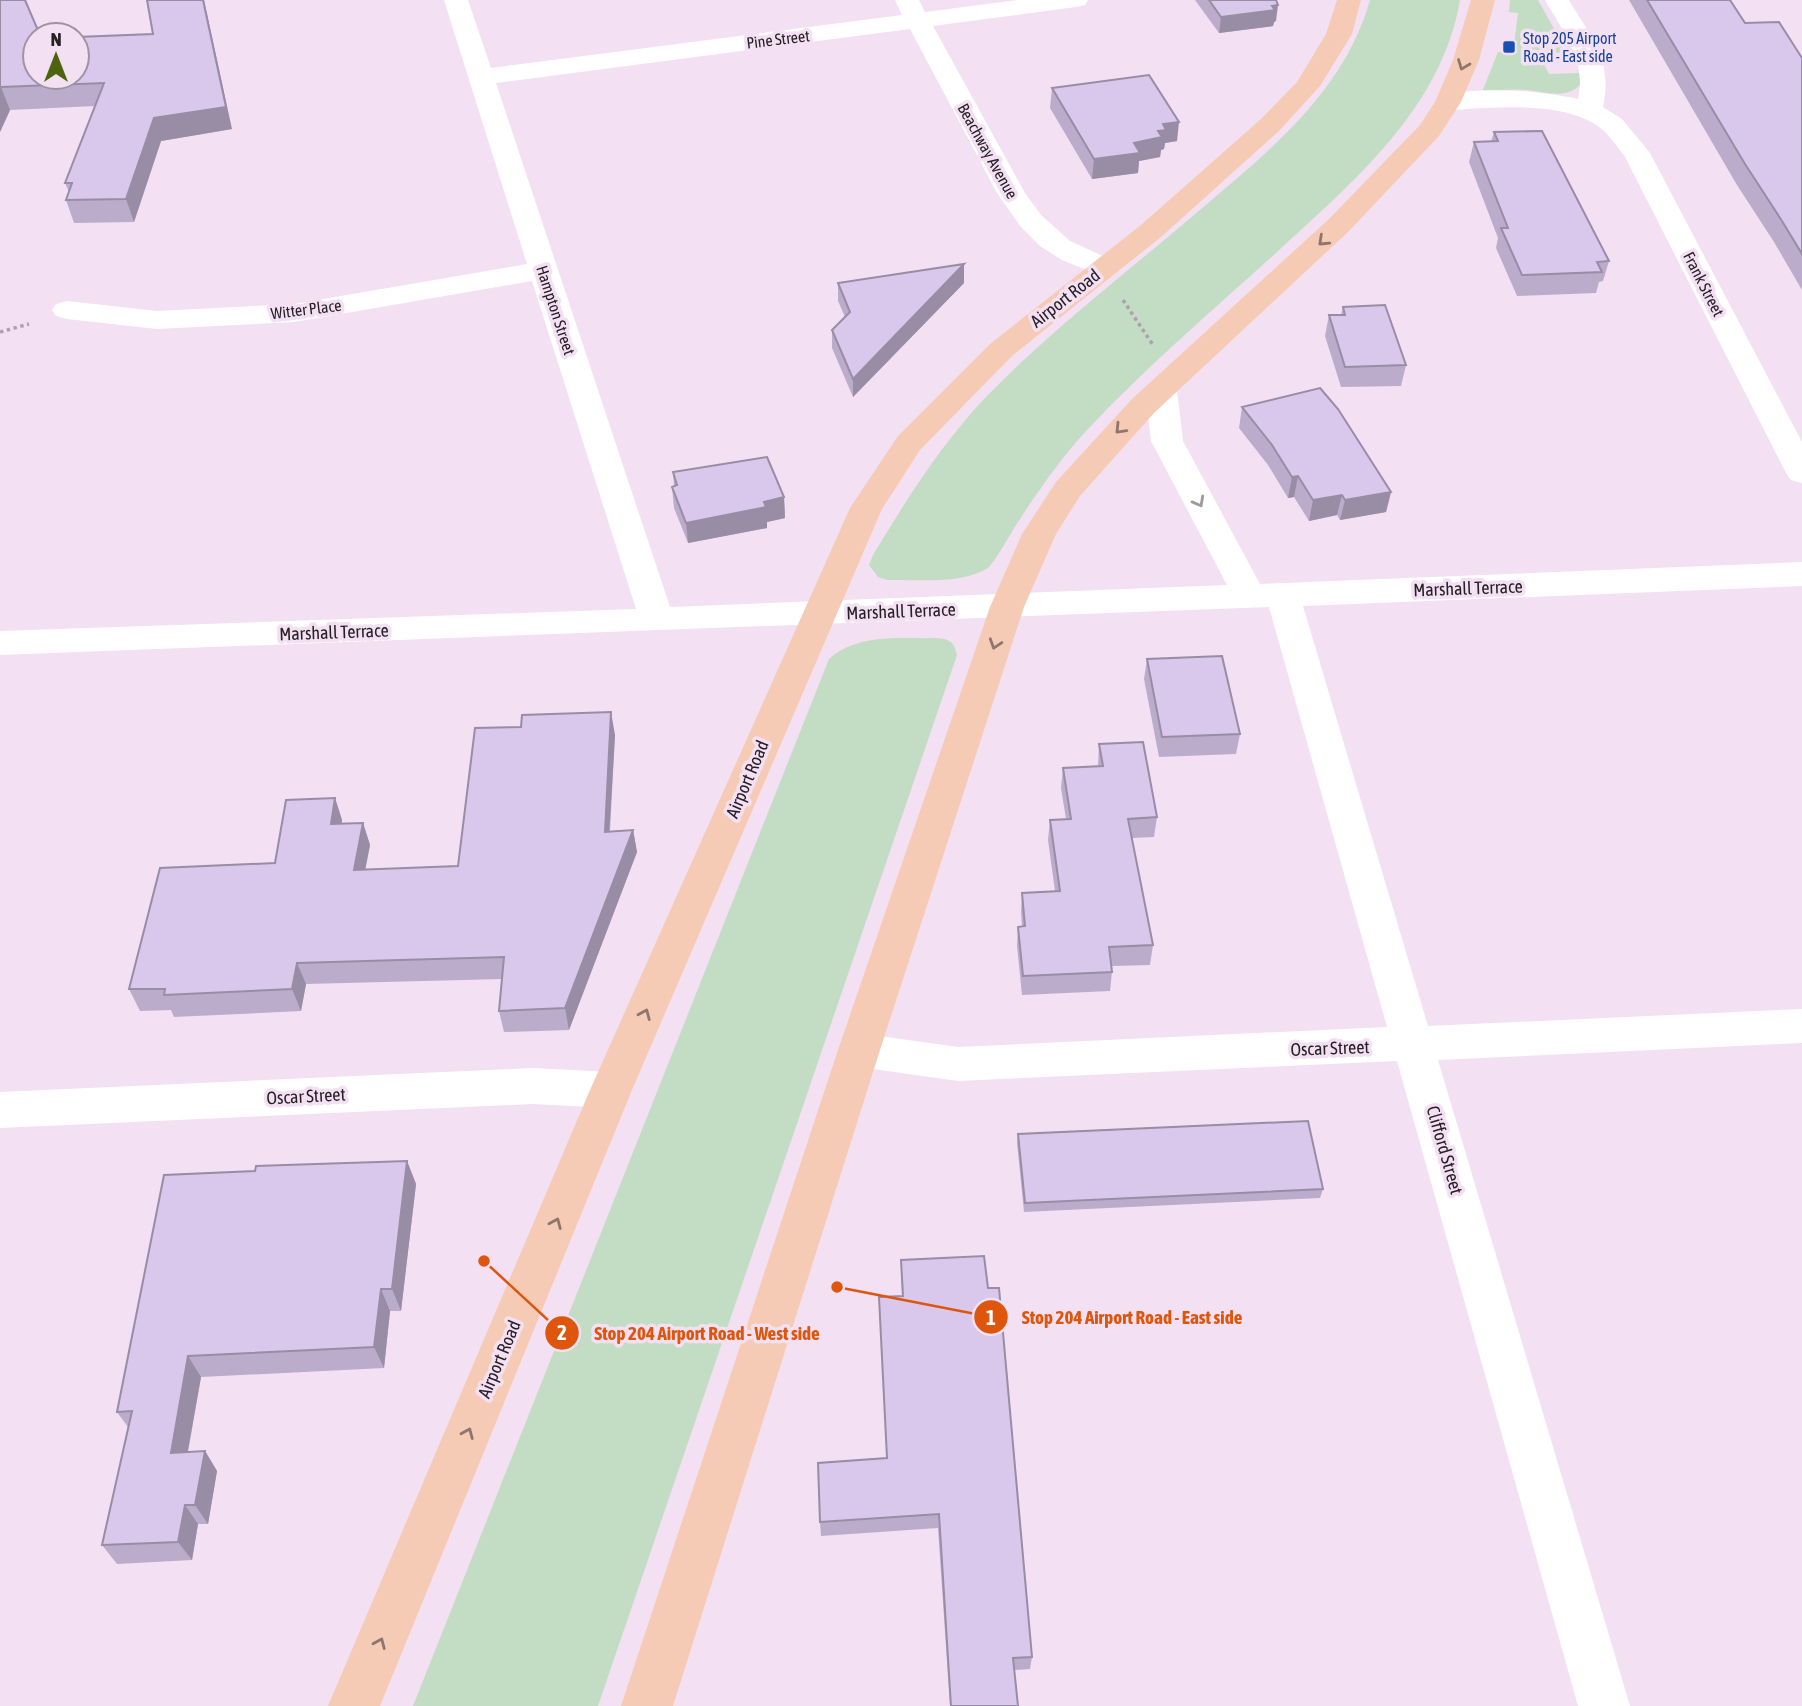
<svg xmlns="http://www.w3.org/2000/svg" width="1802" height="1706" font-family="'Asap Condensed',sans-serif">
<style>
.green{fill:#c3dcc4}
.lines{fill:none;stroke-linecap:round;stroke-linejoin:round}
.path{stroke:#afa0af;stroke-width:3.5;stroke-dasharray:3.5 3.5;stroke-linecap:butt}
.minor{fill:#fff;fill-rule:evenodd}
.major{fill:#f6cbb5;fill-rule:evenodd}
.wall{fill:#bbaccb}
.shaded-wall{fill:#998ca5}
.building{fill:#dac8ec;stroke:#998ca5;stroke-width:2}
.oneway{stroke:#8e766e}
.oneway2{stroke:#9e9b9e}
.transit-dot{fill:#1a4fb4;stroke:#f3e0f2;stroke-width:2.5}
.labels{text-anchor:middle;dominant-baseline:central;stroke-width:7;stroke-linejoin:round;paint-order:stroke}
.far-transit-label{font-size:16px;fill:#164399;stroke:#f3e0f2;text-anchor:start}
.far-street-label{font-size:16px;fill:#272027;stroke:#f3e0f2}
.street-label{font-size:18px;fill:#272027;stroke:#f3e0f2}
.leader{fill:none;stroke:#de560d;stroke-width:2.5}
.callout-dot{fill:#de560d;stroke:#f3e0f2;stroke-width:2.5}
.mark-label{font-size:21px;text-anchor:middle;font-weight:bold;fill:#fff}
.callout-label{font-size:19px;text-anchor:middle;font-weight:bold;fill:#de560d;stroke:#f3e0f2;stroke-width:7;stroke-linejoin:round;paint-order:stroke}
</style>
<rect width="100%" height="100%" fill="#f3e0f2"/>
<path class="green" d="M1370 0H1460C1442 108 1353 182 1277 252 1213 310 1146 367 1087 430 1062 457 1040 488 1020 519 1009 535 1001 553 988 568 960 585 920 579 888 580L878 577 869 565 873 555C907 499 941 444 987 396 1054 327 1134 267 1207 204 1274 147 1345 89 1370 0Z
M1510 0H1538L1567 52 1539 54 1549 74 1579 73 1581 84C1566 100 1546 92 1527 90 1512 89 1497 90 1482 92L1498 52 1513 54 1518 13 1509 12Z
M936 638C949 639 954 641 957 655L598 1706H413L829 659C858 633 901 639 936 638Z"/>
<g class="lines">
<path class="path" d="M1123 300 1153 345
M0 332 29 324"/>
<path class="minor" d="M444 0H468L491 68 902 15 895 0H919L925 12 1018 0H1088L1085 5 1076 7 933 26 1025 193 1041 215 1070 241 1114 261 1119 267 1114 273 1104 276 1094 273 1062 260 1040 246 1021 227 997 193 910 29 496 83 670 607 1227 585 1151 441 1145 390 1150 383 1161 380 1172 383 1177 390 1183 441 1260 584 1802 562V586L1303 606 1428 1026 1802 1009V1043L1438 1060 1630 1706H1578L1397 1061 958 1081 859 1067 844 1062 838 1050 844 1038 859 1033 958 1047 1387 1027 1269 607 0 655V631L636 609 532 281 294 322 157 329 67 319 56 316 52 310 56 304 67 301 157 311 294 304 527 264Z
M1545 0H1569C1592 39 1613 60 1603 107L1622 119 1650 153 1802 442V483L1791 480 1786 473 1624 155C1617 147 1611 137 1603 130 1571 104 1521 107 1482 108 1467 109 1453 111 1439 108L1435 102 1439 96C1479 86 1538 90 1578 99 1587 60 1563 32 1545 0Z
M533 1068 611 1072 626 1077 632 1090 626 1103 611 1108 533 1104 0 1128V1092Z"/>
<path class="major" d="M1337 0H1361L1352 34 1320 86 1279 131 1161 237 1012 356 920 450 882 509 632 1090 380 1706H328L590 1090 850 508 898 436 990 344 1141 225 1261 119 1297 82 1326 34Z
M1471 0H1495L1479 60 1461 102 1439 136 1349 231 1154 413 1080 496 1056 534 1024 607 880 1050 673 1706H621L838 1050 990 607 1022 534 1056 482 1132 399 1329 219 1420 125 1435 102 1453 60Z"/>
</g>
<path class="wall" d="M0 0 35 77 77 37 232 129 161 141 134 222 74 223 66 200 69 192 65 183 95 106 10 110 0 132Z
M1195 0H1276V21L1274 22 1273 26 1219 33Z
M1629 0H1730L1745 23 1802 58V290L1774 242 1737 185Z
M1052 88 1177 141 1165 143 1164 149 1161 150 1160 157 1139 161 1138 173 1092 179 1050 108Z
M1494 132 1609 261 1603 281 1599 282 1596 293 1517 296 1496 248 1498 238 1469 162 1474 142H1491Z
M838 283H964L853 397 832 348V330L845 317 838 301Z
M1343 307 1406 365 1401 386 1341 387 1325 336 1329 315H1341Z
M1242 407 1391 492 1386 512 1340 520 1337 515 1309 521 1294 497 1288 498 1268 465 1239 428Z
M673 472 784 497 785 518 767 522V528L688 543 674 508 672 487 674 486Z
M1147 659 1240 734 1236 754 1159 757 1144 679Z
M615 735 610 831 633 830 637 852 569 1030 504 1032 499 1011 502 979 306 984 301 1011 174 1017 171 1010 140 1011 129 989 275 863 335 798 342 820V823H363L370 845 365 869 458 866Z
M1099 744 1157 817 1154 837 1132 838 1153 945 1150 965 1112 966V972L1110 991 1022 995 1017 946 1018 927 1022 926 1021 912 1022 893 1055 891 1048 840 1050 820 1066 819 1061 788 1063 768 1098 767Z
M1018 1134 1323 1189 1320 1198 1024 1212 1017 1143Z
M407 1161 416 1184 401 1311H390L384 1368 201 1377 188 1452 205 1451 217 1471 208 1524H198L192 1560 117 1564 102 1545 128 1427 117 1412 255 1171Z
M901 1260 1032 1657 1030 1669 1014 1670 1018 1706H950L938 1528 821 1536 820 1522 887 1458 902 1296Z"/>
<path class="shaded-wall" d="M203 0H204L232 129 161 141 134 222 126 199 154 118Z
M1278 5 1276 21 1274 22 1273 26 1219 33 1221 17Z
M1 87 10 110 0 132V90Z
M1179 122 1177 141 1165 143 1164 149 1161 150 1160 157 1139 161 1138 173 1092 179 1094 159 1134 143 1158 131 1163 124Z
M964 264V283L853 397V379Z
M1298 476 1294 497 1288 498 1292 477Z
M1391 492 1386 512 1340 520 1345 500Z
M1342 495 1337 515 1309 521 1313 500Z
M784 497 785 518 767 522V528L688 543 686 523Z
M611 712 615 735 608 854 605 832Z
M335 798 342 820 338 846 331 824Z
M363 823 370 845 361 892 354 870Z
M633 830 637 852 569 1030 565 1008Z
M297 963 306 984 301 1011 292 989Z
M407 1161 416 1184 401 1311 392 1289Z
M381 1289 390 1311 384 1368 374 1347Z
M188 1356 201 1377 184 1472 171 1453Z
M205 1451 217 1471 208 1524 195 1505Z
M185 1505 198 1524 192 1560 178 1542Z"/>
<path class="building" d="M0 0H25L40 35H35V77H77V37L153 34 147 0H203L226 107 154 118 126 199 66 200 72 183H65L104 83 1 87 0 90Z
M1209 0H1276L1278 5 1272 6 1275 10 1221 17Z
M1647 0H1730L1745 23 1779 22 1802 58V254L1782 221 1745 164Z
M1149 75 1179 122 1163 124 1166 130 1158 131 1162 137 1134 143 1140 153 1094 159 1052 88Z
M1542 131 1609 261 1597 262 1602 272 1522 275 1501 228H1508L1474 142 1498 141 1494 132Z
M964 264 853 379 832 330 850 312 838 283Z
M1385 305 1406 365 1345 367 1329 315H1345L1343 307Z
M1320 388 1338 409 1391 492 1345 500 1342 495 1313 500 1298 476 1292 477 1272 445 1242 407Z
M767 457 784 497 764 502 766 507 686 523 672 487 677 485 673 472Z
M1222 656 1240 734 1162 737 1147 659Z
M611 712 605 832 633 830 565 1008 499 1011 504 957 297 963 292 989 164 995 165 989H129L160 868 275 863 286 800 335 798 331 824 363 823 354 870 458 866 475 728 521 727 522 715Z
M1143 742 1157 817 1128 819 1153 945 1109 947 1112 972 1023 976 1018 927 1025 926 1022 893 1060 891 1050 820 1071 819 1063 768 1103 766 1099 744Z
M1308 1121 1323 1189 1025 1203 1018 1134Z
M407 1161 392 1289H381L374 1347 188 1356 171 1453 205 1451 195 1505H185L178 1542 102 1545 132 1411 117 1412 164 1175 255 1171 256 1166Z
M984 1256 988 1288H999L1032 1657 1013 1658 1018 1706H951L939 1514 820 1522 818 1463 887 1458 879 1297 903 1296 901 1260Z"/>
<defs><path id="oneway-chevron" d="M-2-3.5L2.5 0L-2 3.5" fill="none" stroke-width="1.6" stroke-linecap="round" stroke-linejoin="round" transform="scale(1.75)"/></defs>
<g class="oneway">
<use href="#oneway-chevron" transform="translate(1463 65) rotate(111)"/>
<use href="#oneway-chevron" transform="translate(1323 241) rotate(137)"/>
<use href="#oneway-chevron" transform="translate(1120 429) rotate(134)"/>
<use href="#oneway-chevron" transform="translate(995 644) rotate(108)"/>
<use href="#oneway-chevron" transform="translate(645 1014) rotate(-67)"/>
<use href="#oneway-chevron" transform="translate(556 1223) rotate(-67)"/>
<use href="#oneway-chevron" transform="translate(468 1433) rotate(-67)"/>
<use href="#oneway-chevron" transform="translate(380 1643) rotate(-67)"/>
</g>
<use class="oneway2" href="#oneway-chevron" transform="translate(1199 502) rotate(61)"/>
<rect class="transit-dot" x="1502" y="40" width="14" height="14" rx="3.5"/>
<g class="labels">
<g class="far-transit-label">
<text x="1523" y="38">Stop 205 Airport<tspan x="1523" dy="18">Road - East side</tspan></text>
</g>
<g class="far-street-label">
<text transform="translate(778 39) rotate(-7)">Pine Street</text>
<text transform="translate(988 151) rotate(61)">Beachway Avenue</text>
<text transform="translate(1704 284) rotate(63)">Frank Street</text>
<text transform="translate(306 309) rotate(-7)">Witter Place</text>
<text transform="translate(556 310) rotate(72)">Hampton Street</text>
</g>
<g class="street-label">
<text transform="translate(1065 298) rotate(-38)">Airport Road</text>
<text transform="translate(1468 588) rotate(-2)">Marshall Terrace</text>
<text transform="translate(901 611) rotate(-2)">Marshall Terrace</text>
<text transform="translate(334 632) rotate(-2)">Marshall Terrace</text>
<text transform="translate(747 779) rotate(-67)">Airport Road</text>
<text transform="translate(1330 1048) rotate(-2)">Oscar Street</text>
<text transform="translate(306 1096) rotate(-3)">Oscar Street</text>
<text transform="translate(1445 1150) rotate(74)">Clifford Street</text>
<text transform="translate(499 1359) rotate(-67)">Airport Road</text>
</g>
</g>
<path class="leader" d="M837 1287L991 1317M484 1261L562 1333"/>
<g class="callout-dot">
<circle cx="837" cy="1287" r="7"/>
<circle cx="484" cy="1261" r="7"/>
<circle cx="991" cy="1317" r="18"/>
<circle cx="562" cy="1333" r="18"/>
</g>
<g class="mark-label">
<text x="991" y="1325">1</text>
<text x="562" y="1340">2</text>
</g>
<g class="callout-label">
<text x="1132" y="1324">Stop 204 Airport Road - East side</text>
<text x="707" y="1340">Stop 204 Airport Road - West side</text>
</g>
<g transform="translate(56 56)"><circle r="33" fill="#f3e0f2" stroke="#a193a1" stroke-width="2"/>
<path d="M0-5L12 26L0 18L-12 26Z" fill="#4e630f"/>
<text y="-10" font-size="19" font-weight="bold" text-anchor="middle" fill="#272027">N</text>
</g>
</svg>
